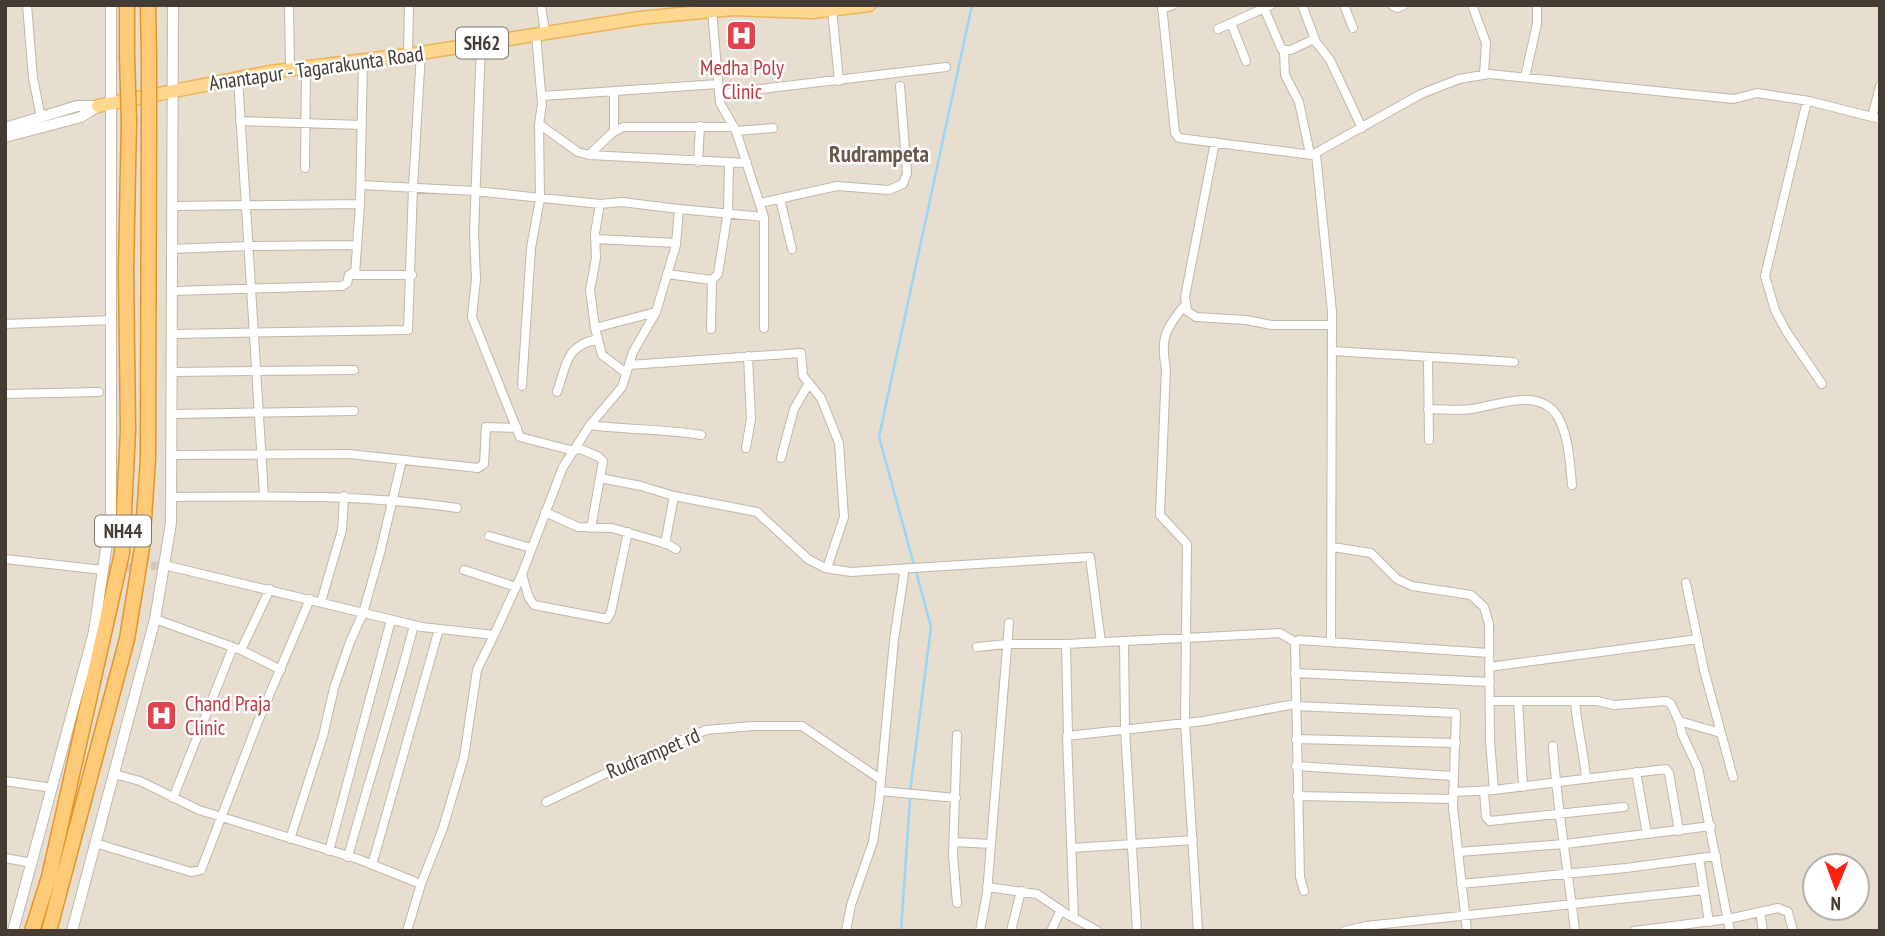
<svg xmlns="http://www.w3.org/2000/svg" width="1885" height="936" font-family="'PT Sans Narrow',sans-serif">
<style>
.residential{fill:#e7ded0;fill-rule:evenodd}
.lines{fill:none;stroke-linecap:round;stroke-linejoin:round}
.stream{stroke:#9ad6f4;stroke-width:2.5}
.minor-tunnel{stroke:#cfc9bf;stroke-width:8;stroke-dasharray:8 4;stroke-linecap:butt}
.minor-casing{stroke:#c1b6a8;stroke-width:10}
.tertiary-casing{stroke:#c1b6a8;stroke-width:12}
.primary-casing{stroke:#eab459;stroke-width:15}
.trunk-casing{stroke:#e69329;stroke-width:17}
.minor{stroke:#fff;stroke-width:8}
.tertiary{stroke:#fff;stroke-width:10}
.primary{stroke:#ffd78f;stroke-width:12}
.trunk{stroke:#ffcb78;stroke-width:14}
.trunk-bridge-casing{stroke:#e69329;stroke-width:17;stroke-linecap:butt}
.trunk-bridge{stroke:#ffcb78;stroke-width:14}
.labels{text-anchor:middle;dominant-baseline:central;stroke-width:5;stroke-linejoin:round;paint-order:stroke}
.shield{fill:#fff;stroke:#7c7670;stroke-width:2}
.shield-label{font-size:19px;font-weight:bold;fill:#443c33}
.health-label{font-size:21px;fill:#be3a42;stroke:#fff}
.street-label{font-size:21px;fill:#443c33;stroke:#fff}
.neighbourhood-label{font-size:23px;font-weight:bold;fill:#685949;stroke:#fff}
</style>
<rect width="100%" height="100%" fill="#f2ece2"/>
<path class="residential" d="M5 5H1880V931H5ZM1815 866H1857V908H1815Z"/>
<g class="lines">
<path class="stream" d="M914 565 879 437 972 5
M901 931 911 785 931 627 916 571"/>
<path class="minor-tunnel" d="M103 570 164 565"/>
<defs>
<path id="minor" d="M27 5 33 78 41 118
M289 5 290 69
M541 5 545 32
M1162 5 1175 133 1179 138 1312 155 1421 94 1459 79 1489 74 1734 99 1757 93 1809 101 1880 119
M1302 5 1316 42 1330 60 1362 128
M1344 5 1353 28
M1392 5 1397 8 1404 5
M1472 5 1486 43 1484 74
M1264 8 1282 50H1291L1314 39
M832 9 839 81
M1162 9 1173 5
M712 11 720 103 736 131 764 217V328
M1231 23 1246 61
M1218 29 1271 5
M536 34 542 104 539 124 578 152 589 155 747 163
M481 43 474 233 476 279 472 317 520 437 574 451
M1284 51 1285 75 1299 102 1310 154
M408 55 409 5
M363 60 360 204 355 275H412
M1525 77 1537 24V5
M238 79 264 496
M614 91V131
M719 94 946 67
M542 96 718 84
M1807 101 1765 276 1775 310 1786 331 1822 384
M1872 117 1880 86
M240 121 362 125
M736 131 773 128
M1215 142 1185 297 1187 311 1196 317 1246 320 1272 325H1332
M1316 154 1332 312 1331 642
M589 155 612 133 623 127H734
M698 162 700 126
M305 168 306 67
M361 185 475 191 600 204
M780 199 792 249
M760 203 837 186 889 190 903 184 907 173 900 86
M172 206 360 204
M679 209 764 217
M595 239 676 243
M172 249 248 246 357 245
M667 274 712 280 711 329
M712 280 718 274 728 211 729 163
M173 291 342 286 347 283 349 275 355 271
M1184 306C1165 329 1160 339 1166 369L1160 515 1187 544 1185 723 1198 931
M5 324 112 320
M595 328 656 312
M173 334 408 330 413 187 421 53
M1332 351 1514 362
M1428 358 1429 440
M629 365 801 353 803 376 821 398 839 443 844 517 827 568
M173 372 354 370
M522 386 531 248 540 199 539 124
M557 392C567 364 565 346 598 339
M5 394 99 392
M1428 409C1442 409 1458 411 1472 409 1499 405 1543 385 1560 421 1569 440 1570 464 1572 485
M173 414 354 411
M590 425C627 430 664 429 701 435
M576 447 599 457 603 461 591 528
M746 448 751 419 748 356
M172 455 349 454 478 468 484 464 486 427 517 428
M781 458 794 409 809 383
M600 478 641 486 674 496 665 544
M674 496 757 512 808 559 825 568 851 572 896 569 901 570 904 574 894 640 879 801 873 842 851 905 846 931
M172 497C269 496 360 494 457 508
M545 512 578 527 612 528 667 544 676 549
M489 536 531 548
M1333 547 1371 553 1397 579 1412 586 1471 595 1484 607 1489 624 1490 741 1494 790
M5 559 103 570
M164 565 422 627 494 635 522 574 563 467 590 425 622 387 633 352 656 312 676 245 679 209 622 202 600 204 595 233 596 258 590 290 595 328 602 355 626 373
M896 569 1090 557 1101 642
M464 570 516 587
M522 575 529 598 534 605 607 619 611 612 628 532
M1686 583 1704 670 1733 777
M321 602 342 530 344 496
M155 619 241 650 270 589
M1124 641 1125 729 1137 931
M1066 644 1068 735
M977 647 1007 644H1066L1280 633 1295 642
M241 650 281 670
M1489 667 1698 639
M1295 673 1490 682
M1490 701H1597L1614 705 1666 701 1671 704 1679 721 1721 733
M1518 701 1523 787
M1575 701C1577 728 1584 752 1586 779
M1295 706 1456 713 1453 807 1467 931
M1679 721 1682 734 1698 768 1730 931
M957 735 953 855 957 903
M1296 739 1456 743
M1553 746C1557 808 1568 869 1575 931
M1296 766 1453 776
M1636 772 1647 834
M114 774 140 781 199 810 358 859 421 884 443 828 464 757 477 670 494 635
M5 781 52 788
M880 791 956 798
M1484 791 1486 817 1490 821 1624 807
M1453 792 1494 790 1666 769 1669 773 1679 831
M1297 796 1453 799
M173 798 233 647
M546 802 632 761 706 730 753 726H802L877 777
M290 839 323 736 334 688 350 642 363 613 380 553 402 460
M954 842 991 844
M95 843 191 872 201 870 257 724 310 599
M1072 848 1193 840
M329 851 391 620
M1458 852 1565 844 1711 826
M348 857C369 779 394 703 414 625
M5 858 32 863
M1699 858 1709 922
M372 865 439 629
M1461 884 1626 868 1716 856
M987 887 1037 894 1065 913 1098 931
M1304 891 1300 877 1295 642 1299 640 1489 653
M1760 912 1763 931
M1074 918 1067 736 1204 721 1295 704
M407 931 421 884
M980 931 987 893 1009 623
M1011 931 1021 891
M1051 931 1061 910
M1345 931 1366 926 1704 890
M1634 931 1728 919 1778 908 1788 912 1793 931"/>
<path id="tertiary" d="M5 128 77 106H98
M5 137 81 117 98 106
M13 931 94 632 111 515V5
M72 931 155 619 171 523 173 5"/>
<path id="primary" d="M98 106 270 72 421 53 640 18 732 9 812 12 869 5"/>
<path id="trunk" d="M127 5V56
M148 5 149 56
M32 931 49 877 122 553 128 430 126 270 129 121
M49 931 127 639 142 548 148 459 149 122"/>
</defs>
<use href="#minor" class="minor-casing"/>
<use href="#tertiary" class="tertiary-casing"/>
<use href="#primary" class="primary-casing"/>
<use href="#trunk" class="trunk-casing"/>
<use href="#minor" class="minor"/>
<use href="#tertiary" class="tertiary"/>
<use href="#primary" class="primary"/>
<use href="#trunk" class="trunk"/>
<defs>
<path id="trunk-bridge" d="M127 56 129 121
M149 56V122"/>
</defs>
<use href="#trunk-bridge" class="trunk-bridge-casing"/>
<use href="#trunk-bridge" class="trunk-bridge"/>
</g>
<defs>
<symbol id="hospital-square" viewBox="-11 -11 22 22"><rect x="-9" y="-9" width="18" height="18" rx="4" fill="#e0444e" stroke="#fff"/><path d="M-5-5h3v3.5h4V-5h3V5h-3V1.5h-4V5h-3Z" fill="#fff"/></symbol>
</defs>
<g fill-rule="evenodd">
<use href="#hospital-square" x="724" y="18" width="35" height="35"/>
<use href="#hospital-square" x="144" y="698" width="35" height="35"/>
</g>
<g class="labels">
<g class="shield">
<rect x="456" y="27.5" width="52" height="31" rx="5"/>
<rect x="95" y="515.5" width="56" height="31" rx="5"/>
</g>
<g class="shield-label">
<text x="482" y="43">SH62</text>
<text x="123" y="531">NH44</text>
</g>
<g class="health-label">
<text x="742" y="67">Medha Poly<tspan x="742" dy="24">Clinic</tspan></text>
<text x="185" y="703" text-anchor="start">Chand Praja<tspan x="185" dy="24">Clinic</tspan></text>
</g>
<g class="street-label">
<text transform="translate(316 68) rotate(-8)">Anantapur - Tagarakunta Road</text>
<text transform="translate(653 753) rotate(-23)">Rudrampet rd</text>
</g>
<g class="neighbourhood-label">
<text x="879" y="153">Rudrampeta</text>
</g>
</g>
<rect width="1885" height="936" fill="none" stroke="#443c33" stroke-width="14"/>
<g transform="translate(1836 887) rotate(181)"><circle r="33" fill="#ffffff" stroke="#b4b1ad" stroke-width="2"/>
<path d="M0-5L12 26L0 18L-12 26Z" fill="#ff200d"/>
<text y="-10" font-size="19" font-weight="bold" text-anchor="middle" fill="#443c33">N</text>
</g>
</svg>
